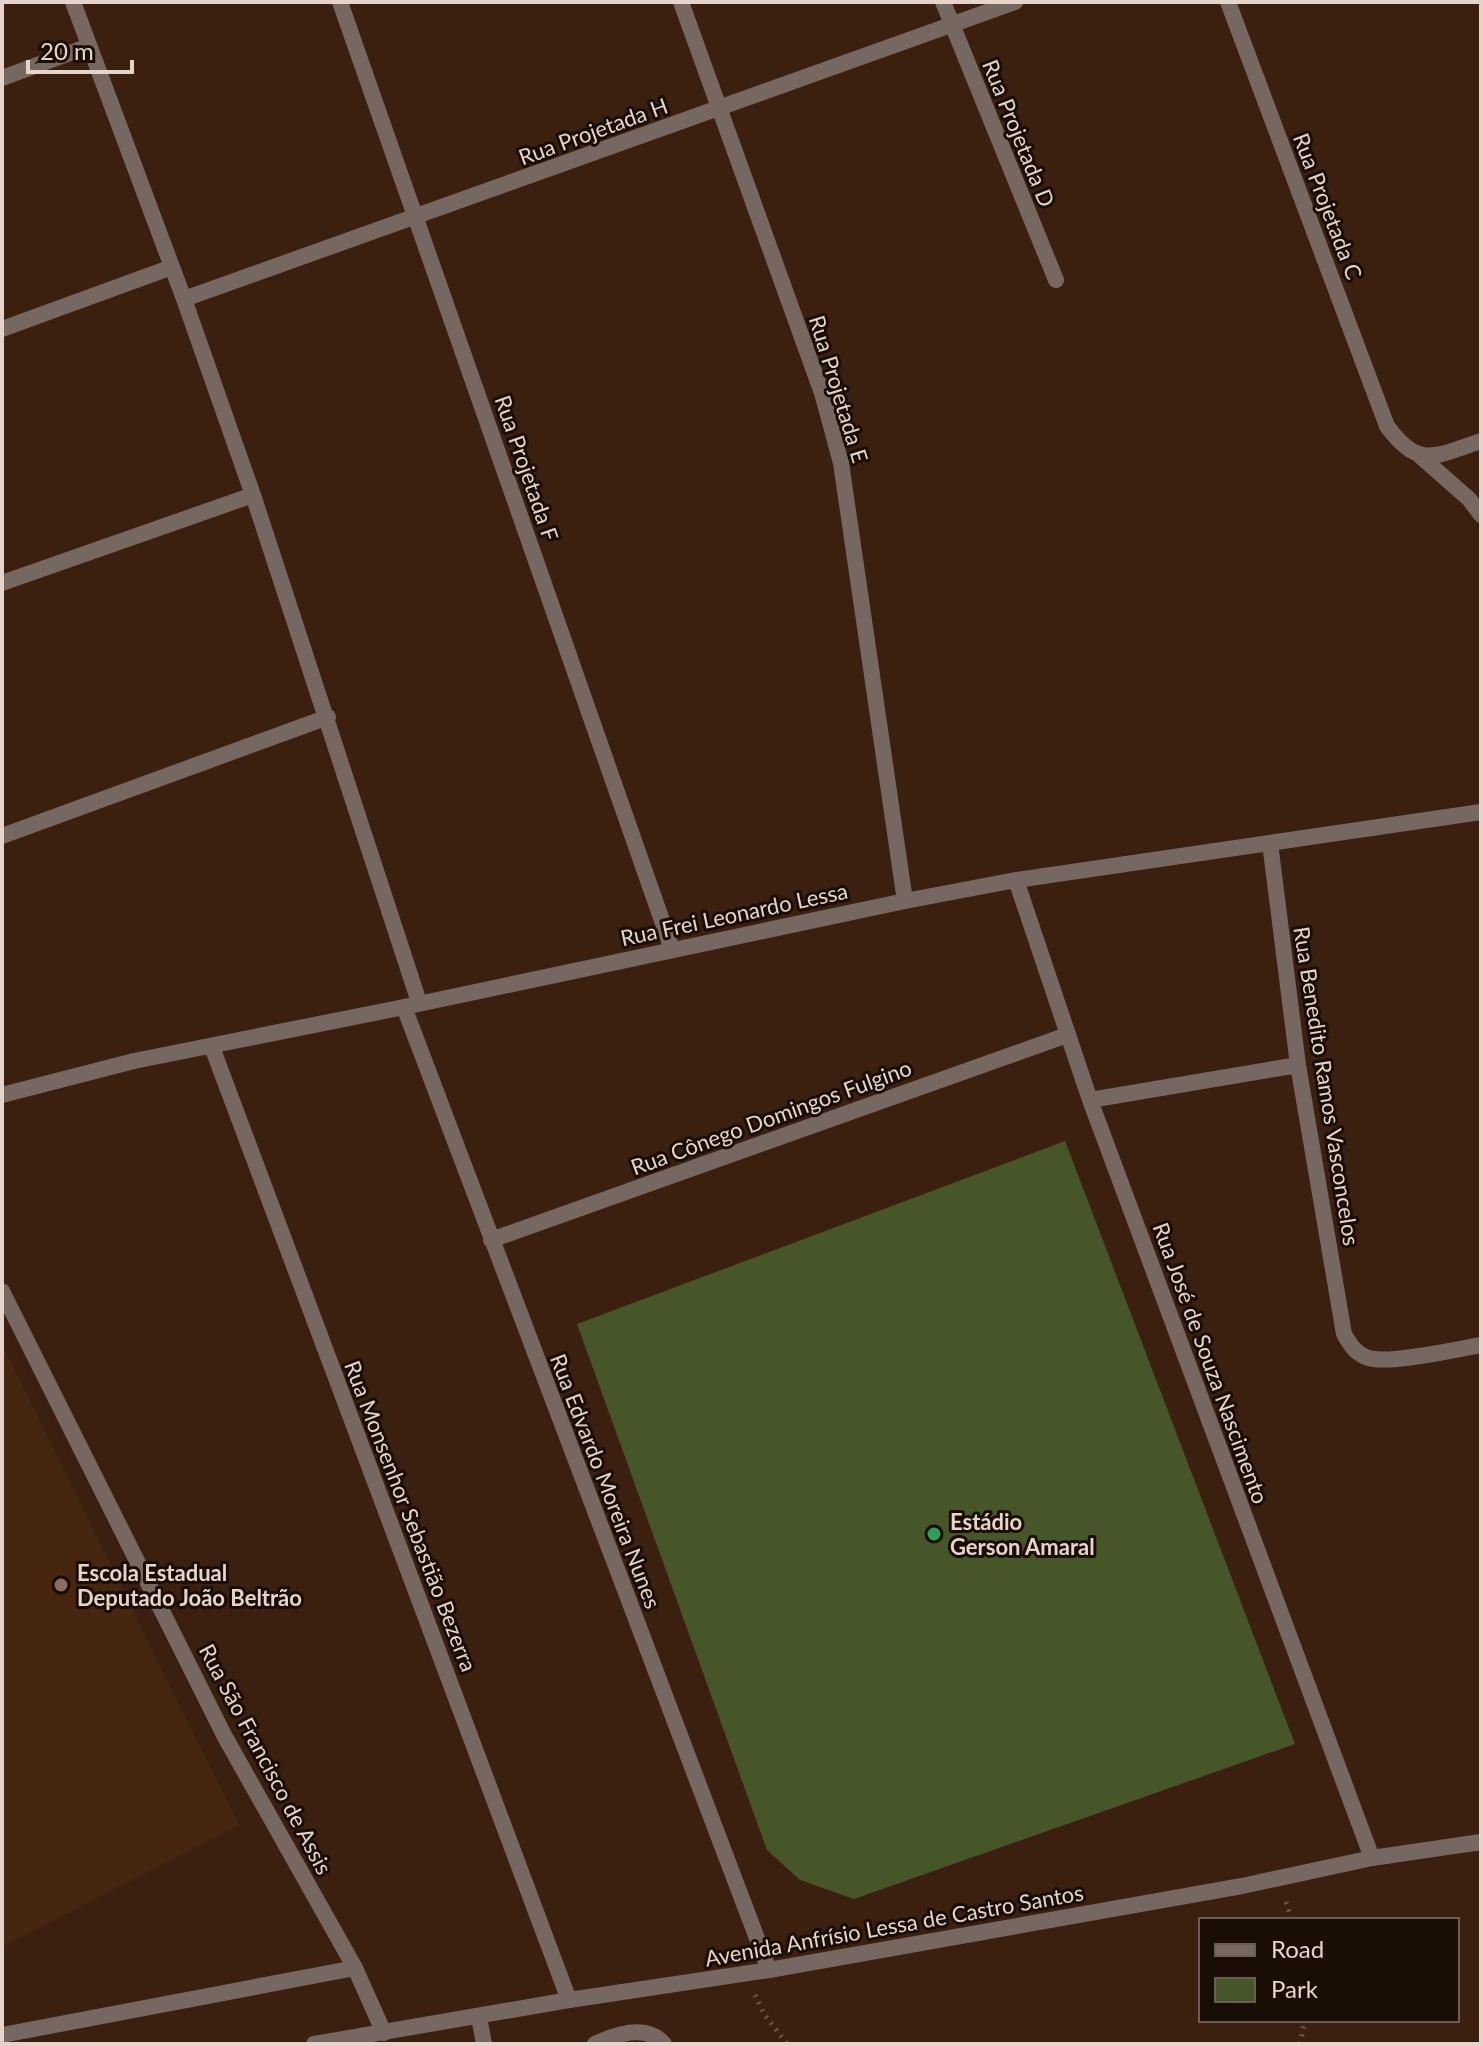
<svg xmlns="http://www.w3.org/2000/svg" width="1483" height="2046" font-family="Lato,sans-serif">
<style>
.built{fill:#46260f}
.green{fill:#465628}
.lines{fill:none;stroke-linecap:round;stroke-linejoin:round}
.path{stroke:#705849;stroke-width:5;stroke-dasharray:2 6;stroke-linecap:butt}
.minor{stroke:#776761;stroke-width:16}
.tertiary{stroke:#776761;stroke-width:16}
.leisure-dot{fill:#2e9e5b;stroke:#190d06;stroke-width:3}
.education-dot{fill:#8d6e63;stroke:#190d06;stroke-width:3}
.labels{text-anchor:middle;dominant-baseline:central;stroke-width:6;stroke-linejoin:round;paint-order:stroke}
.street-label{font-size:22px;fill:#e6d4ca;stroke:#190d06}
.poi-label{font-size:22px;font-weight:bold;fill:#e6d4ca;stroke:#190d06;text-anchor:start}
</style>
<rect width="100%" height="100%" fill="#3b200f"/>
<path class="built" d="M2 1345 239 1825 2 1947Z"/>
<path class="green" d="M1065 1141 1295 1744 854 1899 800 1880 767 1850 577 1324Z"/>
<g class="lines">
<path class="path" d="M1286 1902 1292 1920
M755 1995 764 2014 787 2044
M1300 2044 1305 2020"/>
<path class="minor" d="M73 2 184 299 253 495 419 1002
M340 2 672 949
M681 2 822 393 841 463 905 901
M943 2 1056 280
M1228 2 1387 426C1419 470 1435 456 1481 441
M2 78 89 46
M184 299 1015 2
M2 329 172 267
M1419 455 1469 499 1481 515
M2 583 253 495
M2 836 328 717
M1270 843 1298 1065 1344 1334C1350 1344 1355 1353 1366 1357 1384 1366 1457 1349 1481 1345
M1016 880 1090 1100 1372 1858
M404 1007 769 1970
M212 1047 569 2000
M2 1095 134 1061 404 1007 905 901 1016 880 1481 812
M1090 1100 1298 1065
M491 1240 1067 1035
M2 1291 225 1737 355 1968 384 2033
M479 2017 484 2044
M2 2035 355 1968
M595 2044C616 2034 647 2024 664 2044"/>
<path class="tertiary" d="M314 2044 569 2000 769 1970 1242 1886 1372 1858 1481 1842"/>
</g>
<circle class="leisure-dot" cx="934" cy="1534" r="8"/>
<circle class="education-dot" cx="61" cy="1585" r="8"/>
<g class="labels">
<g class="street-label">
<text transform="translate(593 131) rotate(-20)">Rua Projetada H</text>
<text transform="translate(1019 133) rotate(68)">Rua Projetada D</text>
<text transform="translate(1328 206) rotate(69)">Rua Projetada C</text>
<text transform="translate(839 389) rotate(73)">Rua Projetada E</text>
<text transform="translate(527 468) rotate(71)">Rua Projetada F</text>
<text transform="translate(734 914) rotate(-12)">Rua Frei Leonardo Lessa</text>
<text transform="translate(1327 1086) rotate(81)">Rua Benedito Ramos Vasconcelos</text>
<text transform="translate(771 1117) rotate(-20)">Rua Cônego Domingos Fulgino</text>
<text transform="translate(1211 1363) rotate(70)">Rua José de Souza Nascimento</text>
<text transform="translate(606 1481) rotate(69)">Rua Edvardo Moreira Nunes</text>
<text transform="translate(411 1516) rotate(69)">Rua Monsenhor Sebastião Bezerra</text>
<text transform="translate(266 1759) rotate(62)">Rua São Francisco de Assis</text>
<text transform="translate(894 1925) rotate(-10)">Avenida Anfrísio Lessa de Castro Santos</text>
</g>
<g class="poi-label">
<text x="950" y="1521">Estádio<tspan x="950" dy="25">Gerson Amaral</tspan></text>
<text x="77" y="1572">Escola Estadual<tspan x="77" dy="25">Deputado João Beltrão</tspan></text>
</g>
</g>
<rect width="1483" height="2046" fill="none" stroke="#e6d4ca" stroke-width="8"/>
<rect x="1199" y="1918" width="260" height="104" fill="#190d06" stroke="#6b5d54" stroke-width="2"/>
<rect x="1215" y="1944" width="40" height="12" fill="#776761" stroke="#6b5d54" stroke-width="2"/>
<text x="1271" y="1958" font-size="24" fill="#e6d4ca">Road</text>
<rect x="1215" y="1978" width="40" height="24" fill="#465628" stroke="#6b5d54" stroke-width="2"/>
<text x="1271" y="1998" font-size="24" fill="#e6d4ca">Park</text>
<path d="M28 60v12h104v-12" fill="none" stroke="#e6d4ca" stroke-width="4"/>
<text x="40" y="60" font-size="24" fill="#e6d4ca" stroke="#190d06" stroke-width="6" paint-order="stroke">20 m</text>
</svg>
